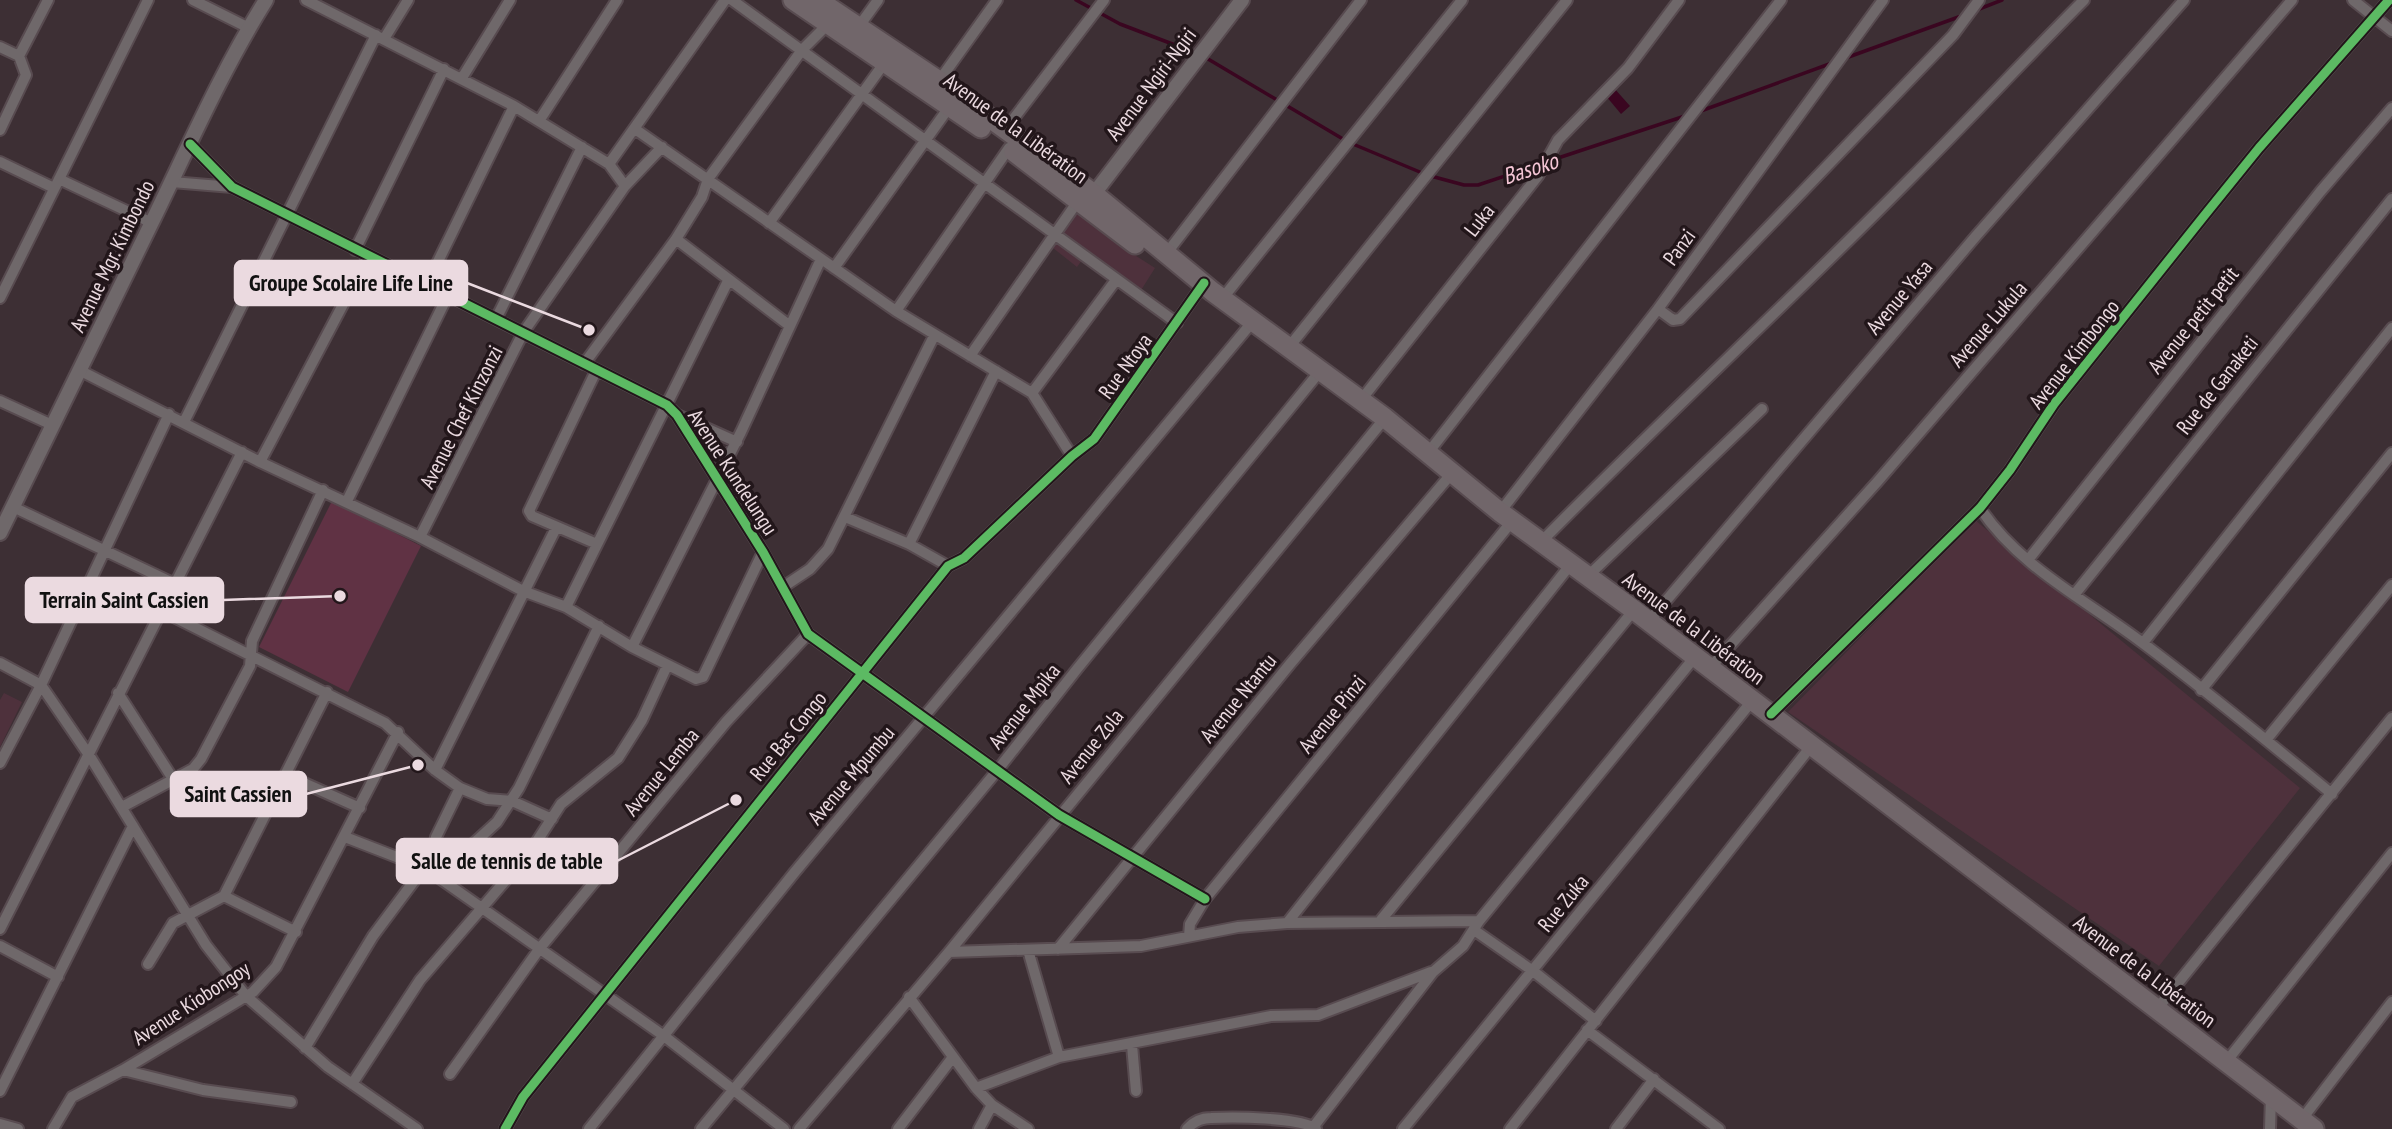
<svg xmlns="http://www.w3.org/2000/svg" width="2392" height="1129" font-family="'PT Sans Narrow',sans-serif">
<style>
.built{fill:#4e313c}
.green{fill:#603244}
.water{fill:#3a0620}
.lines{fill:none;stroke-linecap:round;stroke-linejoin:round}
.stream{stroke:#3a0620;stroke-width:3.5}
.minor-casing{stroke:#584b50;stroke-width:14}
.tertiary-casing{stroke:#584b50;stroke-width:18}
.trunk-casing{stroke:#584b50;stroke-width:23}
.minor{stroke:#6f686a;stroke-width:10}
.tertiary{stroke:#6f686a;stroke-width:14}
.trunk{stroke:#71666a;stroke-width:19}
.cycleway-casing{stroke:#22161a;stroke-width:13}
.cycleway{stroke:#5cba63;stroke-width:9}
.labels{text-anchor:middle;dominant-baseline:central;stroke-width:7;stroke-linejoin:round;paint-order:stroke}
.street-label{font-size:21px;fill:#ebdae0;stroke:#22161a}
.water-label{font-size:23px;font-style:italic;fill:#f5c6d6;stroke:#22161a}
.leader{fill:none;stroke:#ebdae0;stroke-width:2.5}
.callout-dot{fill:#ebdae0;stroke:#22161a;stroke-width:2.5}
.callout{fill:#ebdae0;stroke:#ebdae0;stroke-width:2.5}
.callout-label{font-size:23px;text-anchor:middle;font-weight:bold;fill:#111}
</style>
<rect width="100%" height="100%" fill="#3d2f34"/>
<path class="built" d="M1078 211 1119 245 1155 268 1138 295 1085 256 1077 267 1053 248Z
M1975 520 2300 788 2159 966 1788 712Z
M4 693 22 702 0 747V700Z"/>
<path class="green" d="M332 501 421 546 348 692 259 647Z"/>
<path class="water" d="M1614 88 1630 106 1621 114 1606 96Z"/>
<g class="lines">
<path class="stream" d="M1076 0 1120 24 1196 53
M1974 11 2002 0
M1203 56 1348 142 1427 175 1464 185H1478L1541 164
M1843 59 1964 15
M1698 112 1832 63
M1549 161 1688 115"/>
<defs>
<path id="minor" d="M193 0 249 28
M306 0 514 106 609 164 625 186
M732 0 1177 323
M2353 0 2392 31
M857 29 878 0
M384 39 408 0
M0 47 19 56
M462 78 510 0
M939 81 997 0
M539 121 617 0
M635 129 896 311 1032 393 1072 456
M0 130 26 75 19 56 48 0
M1005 130 1104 0
M190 144 232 187 667 405 677 415 763 552 808 634 1059 815 1205 899
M0 162 54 188
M609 164 725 0
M59 179 152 223
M172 182 232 187
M769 223 885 62
M676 239 702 197 708 179 802 50 829 23
M355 250 444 69
M1166 254 1361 0
M834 268 950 106
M427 284 514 106
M0 298 148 0
M1222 299 1462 0
M1658 309 1673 320 1680 319 1953 35 1979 0
M896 311 1009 148
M496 319 582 147
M1289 347 1567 0
M970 356 1078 201
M584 364 676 239 790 326
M79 370 260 462 420 537 523 591 566 607 632 647 696 679 703 677 763 552
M596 371 529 511 532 516 597 544
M1032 393 1116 280
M1361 400 1538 176 1558 140 1628 68 1679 0
M0 401 50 424
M677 415 737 442
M184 422 376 35
M1428 453 1781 0
M260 462 368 257
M347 501 448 295
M13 507 173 583
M1980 508C2020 568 2088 601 2144 644 2208 692 2270 743 2332 794
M1500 512 1658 309 1883 0
M845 517 909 544 948 566
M420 537 523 333 625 186 662 147
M1542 541C1663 418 1789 302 1910 179 1969 120 2025 59 2084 0
M909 544 996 371
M2028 560 2320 192 2392 108
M1587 577 1762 409
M783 587 810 569 828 549 934 336
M2074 595 2392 199
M566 607 728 281
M160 610 385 723 435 770 460 788 487 799 512 801 552 819
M1648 622 1976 236 2184 0
M2143 643 2392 328
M632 647 741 432 821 259
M0 663 41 685 91 758 206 945 246 996 328 1067 417 1129
M1709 669 1878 481 2292 0
M2201 690 2392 453
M118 693 173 779
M1771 714 1980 508 2010 470 2054 404 2204 216 2259 148 2389 0
M2266 740 2392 585
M0 763 41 685 169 414
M435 770 556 528
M286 775 360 808
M122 807 193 769 201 759 250 666 252 641 323 490
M345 837 425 868 664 1036 784 1129
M432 857 451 854 473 844 497 822 519 788 599 626
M224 896 296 932
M1381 920 1634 610
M1287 923 1571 564
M0 929 242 452
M1474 930 1533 971 1596 1021
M1189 936 1190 924 1205 899 1513 520
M0 946 58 977
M1058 949 1290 664 1452 473
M1028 950 1059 1057
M949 952 1141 946 1238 927 1287 923 1479 921
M148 964 173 923 224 896 327 692
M909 997 976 1088 992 1105 1028 1129
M2157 1009 2392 718
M1587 1030 1719 1129
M1132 1045 1136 1091
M305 1048 373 936 432 857 436 837 460 788
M2226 1062 2392 853
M123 1070 203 1090 291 1102
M450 1074 540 948 726 722 808 634
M352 1084 420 980 530 852 561 804 618 758 642 720 667 666
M976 1088 1059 1057 1271 1016 1318 1015 1431 972
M0 1091 133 826
M2302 1119 2392 1002
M0 1124 18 1129
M1314 1126 1433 972 1463 946 1479 921 1694 658
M53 1129 72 1097 123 1070 253 992 276 967 398 732
M505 1129 523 1097 948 566 964 558 1072 456 1094 439 1204 283
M589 1129 794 873 1254 320
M701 1129 996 772 1077 669 1321 370
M799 1129 949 952 1385 418
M898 1129 953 1057
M979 1129 992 1105
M1187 1129C1193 1122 1202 1118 1211 1118 1233 1117 1301 1117 1316 1129
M1403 1129 1752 701
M1510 1129 1812 745
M1616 1129 1654 1079
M2270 1129 2271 1096"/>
<path id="tertiary" d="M1090 199 1242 0
M0 533C50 429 102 326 152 222 188 148 222 70 266 0"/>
<path id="trunk" d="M793 0 981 128
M818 0 939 81 1094 194 1213 292 1385 418 1500 512 1634 610 2314 1129
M1014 152 1135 244"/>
</defs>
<use href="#minor" class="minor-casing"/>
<use href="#tertiary" class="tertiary-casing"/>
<use href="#trunk" class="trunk-casing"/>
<use href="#minor" class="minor"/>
<use href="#tertiary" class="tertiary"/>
<use href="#trunk" class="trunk"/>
<defs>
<path id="cycleway" d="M190 144 232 187 667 405 677 415 763 552 808 634 1059 815 1205 899
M1771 714 1980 508 2010 470 2054 404 2204 216 2259 148 2389 0
M505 1129 523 1097 948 566 964 558 1072 456 1094 439 1204 283"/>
</defs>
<use href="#cycleway" class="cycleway-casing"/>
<use href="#cycleway" class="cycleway"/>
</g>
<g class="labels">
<g class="street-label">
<text transform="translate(1151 84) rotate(-53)">Avenue Ngiri-Ngiri</text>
<text transform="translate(1016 128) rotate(36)">Avenue de la Libération</text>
<text transform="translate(1479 220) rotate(-52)">Luka</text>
<text transform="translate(1679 247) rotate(-54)">Panzi</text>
<text transform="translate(112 256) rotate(-64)">Avenue Mgr. Kimbondo</text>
<text transform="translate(1899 297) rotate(-50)">Avenue Yasa</text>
<text transform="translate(2193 320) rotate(-51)">Avenue petit petit</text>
<text transform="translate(1988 324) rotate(-49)">Avenue Lukula</text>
<text transform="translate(2074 354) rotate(-52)">Avenue Kimbongo</text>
<text transform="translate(1125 366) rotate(-54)">Rue Ntoya</text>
<text transform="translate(2217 385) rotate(-52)">Rue de Ganaketi</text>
<text transform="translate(461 417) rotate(-63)">Avenue Chef Kinzonzi</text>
<text transform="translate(733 472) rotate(57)">Avenue Kundelungu</text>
<text transform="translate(1694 628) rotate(37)">Avenue de la Libération</text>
<text transform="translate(1238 698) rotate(-51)">Avenue Ntantu</text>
<text transform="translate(1024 706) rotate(-52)">Avenue Mpika</text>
<text transform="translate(1332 714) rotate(-51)">Avenue Pinzi</text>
<text transform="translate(788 736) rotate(-51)">Rue Bas Congo</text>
<text transform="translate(1091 746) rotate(-51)">Avenue Zola</text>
<text transform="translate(661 772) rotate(-51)">Avenue Lemba</text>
<text transform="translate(851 775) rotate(-50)">Avenue Mpumbu</text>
<text transform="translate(1563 903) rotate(-51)">Rue Zuka</text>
<text transform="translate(2145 971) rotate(37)">Avenue de la Libération</text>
<text transform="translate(191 1003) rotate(-33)">Avenue Kiobongoy</text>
</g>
<g class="water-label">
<text transform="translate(1530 168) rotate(-18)">Basoko</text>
</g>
</g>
<path class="leader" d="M589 330L467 283M340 596L223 600M418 765L306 794M736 800L617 861"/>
<g class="callout-dot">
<circle cx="589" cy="330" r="7"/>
<circle cx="340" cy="596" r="7"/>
<circle cx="418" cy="765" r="7"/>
<circle cx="736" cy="800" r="7"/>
</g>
<g class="callout">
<rect x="235" y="261" width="232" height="44" rx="7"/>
<rect x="26" y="578" width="197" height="44" rx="7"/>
<rect x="171" y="772" width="135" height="44" rx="7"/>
<rect x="397" y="839" width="220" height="44" rx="7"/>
</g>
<g class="callout-label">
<text x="351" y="291">Groupe Scolaire Life Line</text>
<text x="124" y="608">Terrain Saint Cassien</text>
<text x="238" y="802">Saint Cassien</text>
<text x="507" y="869">Salle de tennis de table</text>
</g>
</svg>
